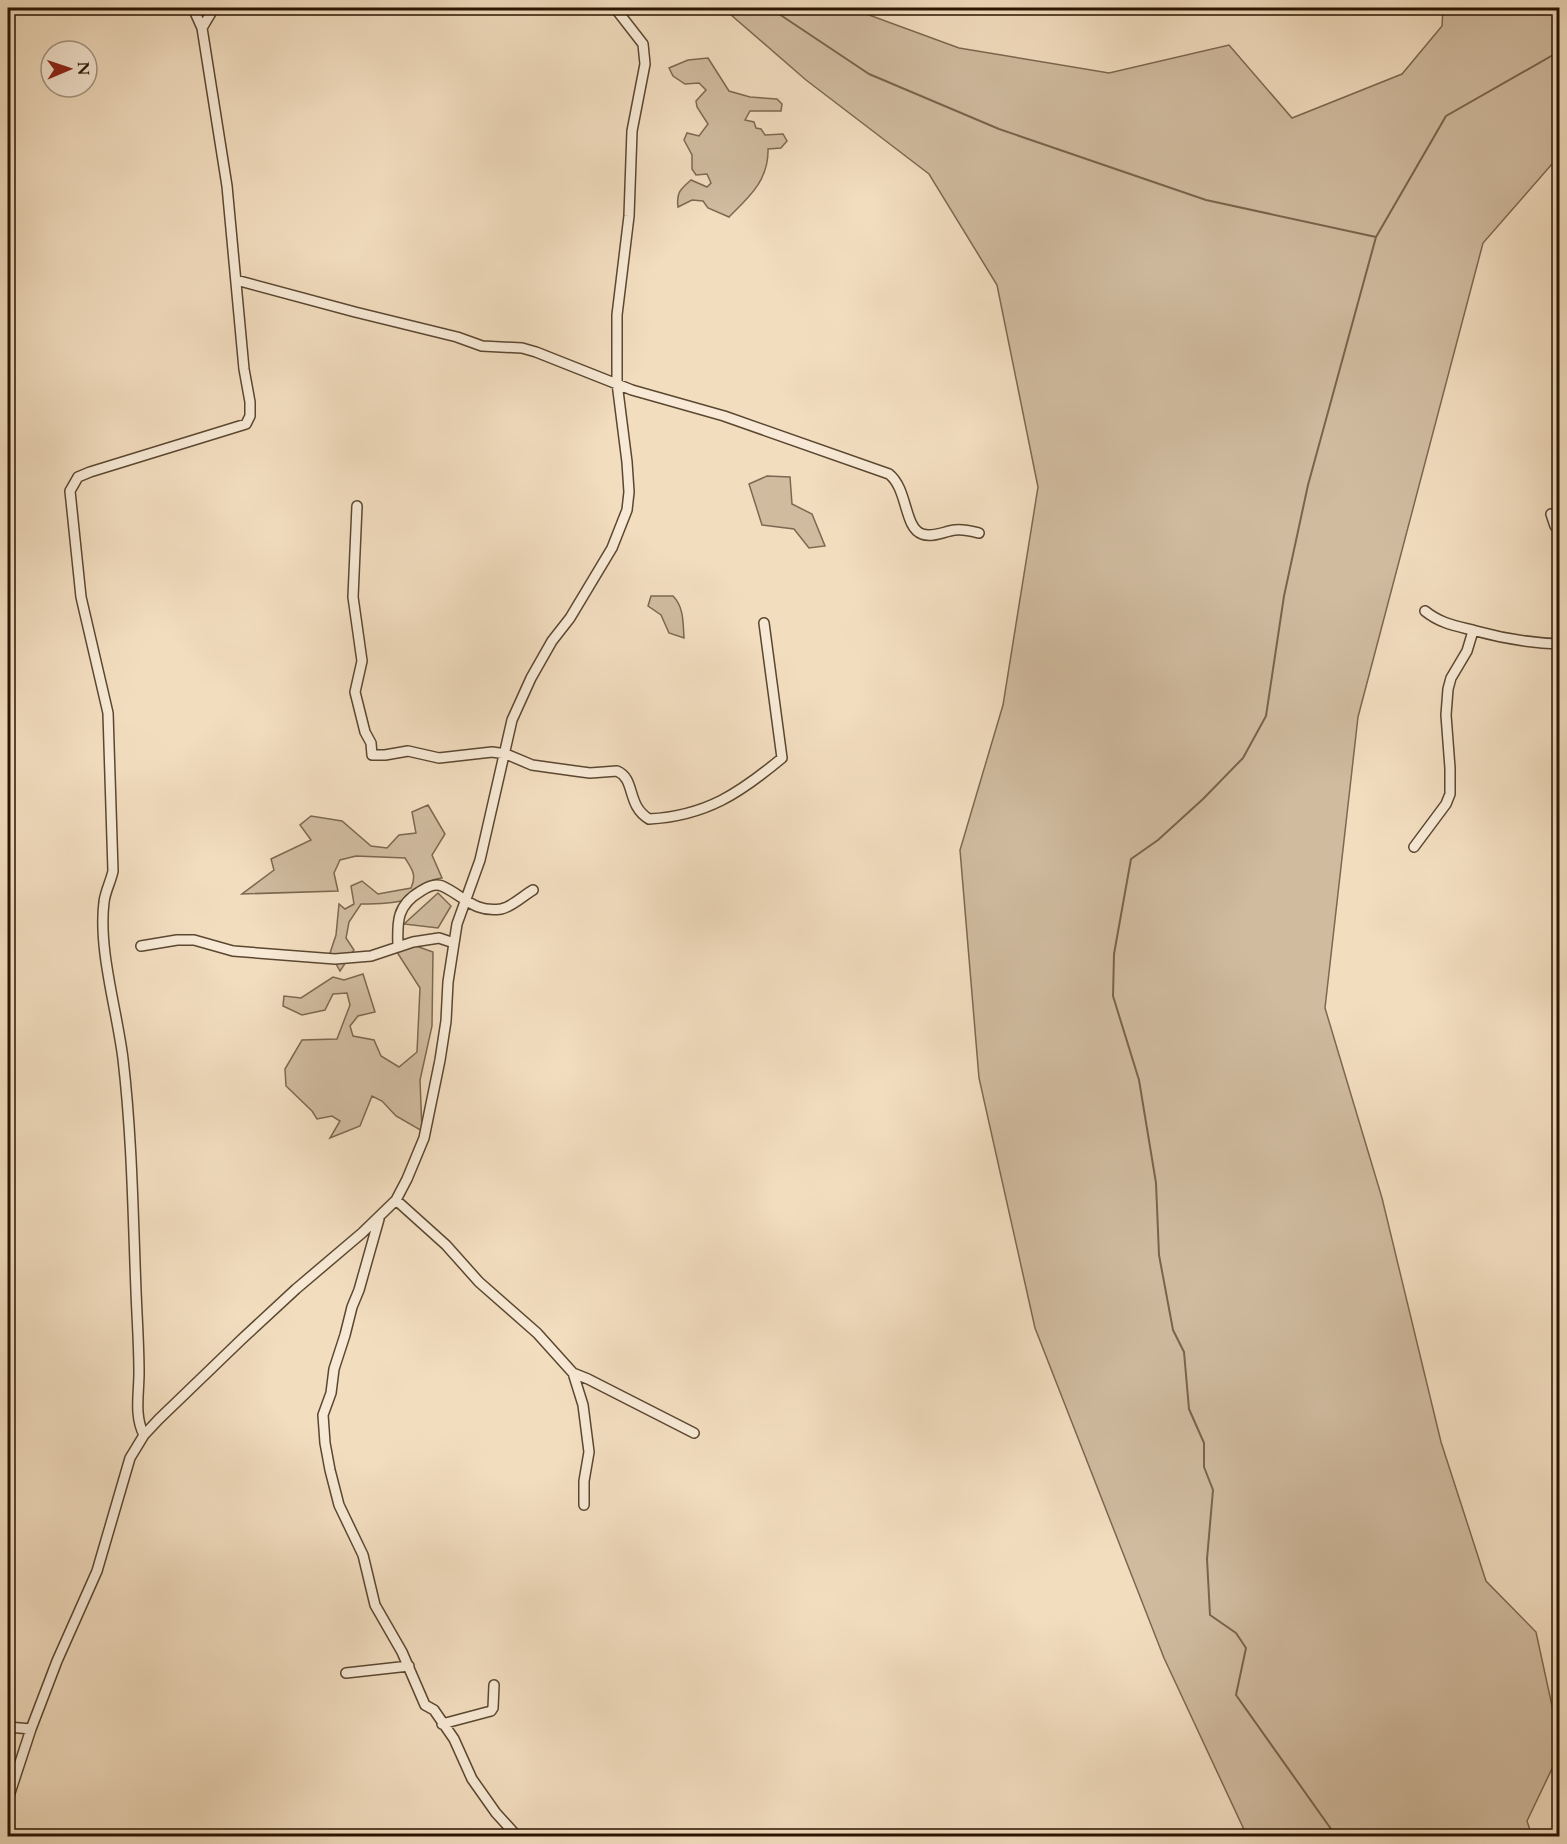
<svg xmlns="http://www.w3.org/2000/svg" width="1567" height="1844" font-family="Cardo,serif">
<style>
.green{fill:#d0bb9f;stroke:#7c6850;stroke-width:1.5}
.lines{fill:none;stroke-linecap:round;stroke-linejoin:round}
.stream{stroke:#79644c;stroke-width:2}
.street-casing{stroke:#5b4730;stroke-width:12}
.street{stroke:#f7e9d5;stroke-width:9}
</style>
<rect width="100%" height="100%" fill="#f2ddbf"/>
<filter id="stains"><feTurbulence type="fractalNoise" baseFrequency=".00333" numOctaves="4"/><feColorMatrix values="0 0 0 0 .2 0 0 0 0 .09 0 0 0 0 .02 0 0 0 .5 -.17"/></filter>
<radialGradient id="worn" r=".72"><stop offset=".6" stop-color="#630" stop-opacity="0"/><stop offset="1" stop-color="#630" stop-opacity=".3"/></radialGradient>
<path class="green" d="M723 8H850L959 48 1109 73 1229 45 1292 118 1402 74 1442 26 1443 8H1559V156L1483 243 1358 717 1325 1008 1382 1198 1441 1442 1486 1581 1536 1632 1559 1738V1754L1527 1821 1532 1836H1247L1164 1658 1035 1328 979 1078 960 850 1003 705 1038 487 997 285 929 174 806 80Z
M708 58 729 91 750 97 777 99 782 104 781 111H750L745 120 754 122 756 128 761 129 765 135 783 134 787 141 781 148 768 149C769 180 749 197 729 217L708 208 703 201 692 200 678 207C676 192 681 189 691 180L707 187 711 183 707 174 696 175 692 169V155L684 140 687 133 699 136 708 124 697 107 696 101 706 90 699 83 685 84 673 76 669 68 688 60Z
M767 476 790 477 792 504 812 514 825 546 809 548 794 529 762 525 749 484Z
M651 596H673C684 607 683 623 684 638L669 633 661 615 648 606Z
M428 805 445 834 432 855 442 878C419 881 421 894 405 900 391 904 375 904 361 904L349 922 346 938 354 950 340 971 330 953 336 935 339 904 345 909 354 904 351 886 362 881 378 894 411 888C417 875 412 869 405 858L356 856 340 860 334 873 338 891 242 894 274 870 271 859 311 840 300 825 311 816 342 821 371 846 387 848 399 835 416 833 412 812Z
M438 893 451 906 438 928 404 924Z
M416 946 433 952 432 1026 420 1080 422 1131 396 1116 382 1101 372 1096 360 1126 330 1138 340 1121 332 1116 317 1119 312 1111 286 1086 285 1069 302 1040 337 1039 350 1005 347 993 333 994 325 1010 302 1015 283 1006 284 996 301 998 333 977 344 980 363 974 375 1012 358 1016 350 1026 353 1036 374 1040 381 1056 399 1067 417 1052 420 988 395 949Z"/>
<g class="lines">
<path class="stream" d="M770 8 869 74 999 129 1206 200 1376 237
M1336 1836 1236 1695 1246 1648 1236 1633 1210 1615 1207 1559 1213 1490 1204 1467V1443L1189 1409 1184 1352 1173 1330 1159 1255 1156 1183 1139 1080 1113 996 1114 954 1131 859 1158 840 1203 799 1243 758 1266 716 1284 596 1308 485 1376 237 1446 116 1560 51"/>
<defs>
<path id="street" d="M202 28 214 8
M236 280 355 312 457 337 482 346 522 348 536 352 632 390 724 416 889 474C908 489 904 528 922 534 933 538 945 531 955 530 964 529 971 531 979 533
M357 506 353 597 362 661 355 692 365 732 371 743 372 755H385L408 751 439 758 492 752 506 754 532 765 575 771 590 773 617 771C636 779 626 805 649 819 706 816 740 793 782 758L764 623
M1551 514 1555 526 1560 529
M1425 611C1441 624 1457 626 1476 631 1505 639 1530 643 1560 644
M1414 847 1446 804 1450 794V768L1446 715 1448 689 1451 678 1467 651 1473 631
M141 946 177 940H194L233 951 335 959 371 956 413 942 439 938 454 943
M398 946C397 921 397 905 421 891 427 887 435 883 442 886 464 896 474 913 501 909 512 907 524 895 533 890
M396 1200 446 1245 479 1282 537 1333 573 1373 583 1405 589 1452 584 1481V1505
M379 1219 359 1290 352 1307 345 1335 334 1369 331 1393 323 1415 325 1443 330 1470 339 1505 363 1555 375 1605 402 1652 425 1705 434 1710 454 1739 472 1779 496 1813 517 1836
M573 1373 588 1379 694 1433
M144 1435C134 1416 139 1394 139 1373 139 1346 137 1318 136 1291 133 1214 132 1136 123 1059 117 1010 98 950 104 902 105 892 111 881 113 871L108 713 81 597 70 491 78 477 90 472 246 424 250 416V402L244 369 227 186 202 28 193 8
M346 1673 409 1666
M442 1724 491 1711 493 1708 494 1685
M8 1727 31 1729
M8 1799 31 1729 57 1661 97 1571 130 1458 144 1435 159 1419 242 1339 296 1289 362 1233 396 1200 407 1179 424 1138 440 1060 446 1021 448 982 457 924 480 860 512 720 531 678 552 641 570 618 612 548 627 510 629 492 627 462 617 383V315L629 216 632 131 645 64 643 44 615 8"/>
</defs>
<use href="#street" class="street-casing"/>
<use href="#street" class="street"/>
</g>
<rect width="1567" height="1844" fill="none" stroke="#f2ddbf" stroke-width="30"/>
<rect x="9" y="9" width="1549" height="1826" fill="none" stroke="#291501" stroke-width="3"/>
<rect x="15" y="15" width="1537" height="1814" fill="none" stroke="#291501" stroke-width="1.5"/>
<g transform="translate(69 69) rotate(88)"><circle r="28" fill="#f7e9d5" stroke="#a59480" stroke-width="1.5"/>
<path d="M0-4.5L10 22L0 15L-10 22Z" fill="#8f2418"/>
<text y="-9" font-size="16" font-weight="bold" text-anchor="middle" fill="#291501">N</text>
</g>
<rect width="100%" height="100%" filter="url(#stains)"/>
<rect width="100%" height="100%" fill="url(#worn)"/>
</svg>
